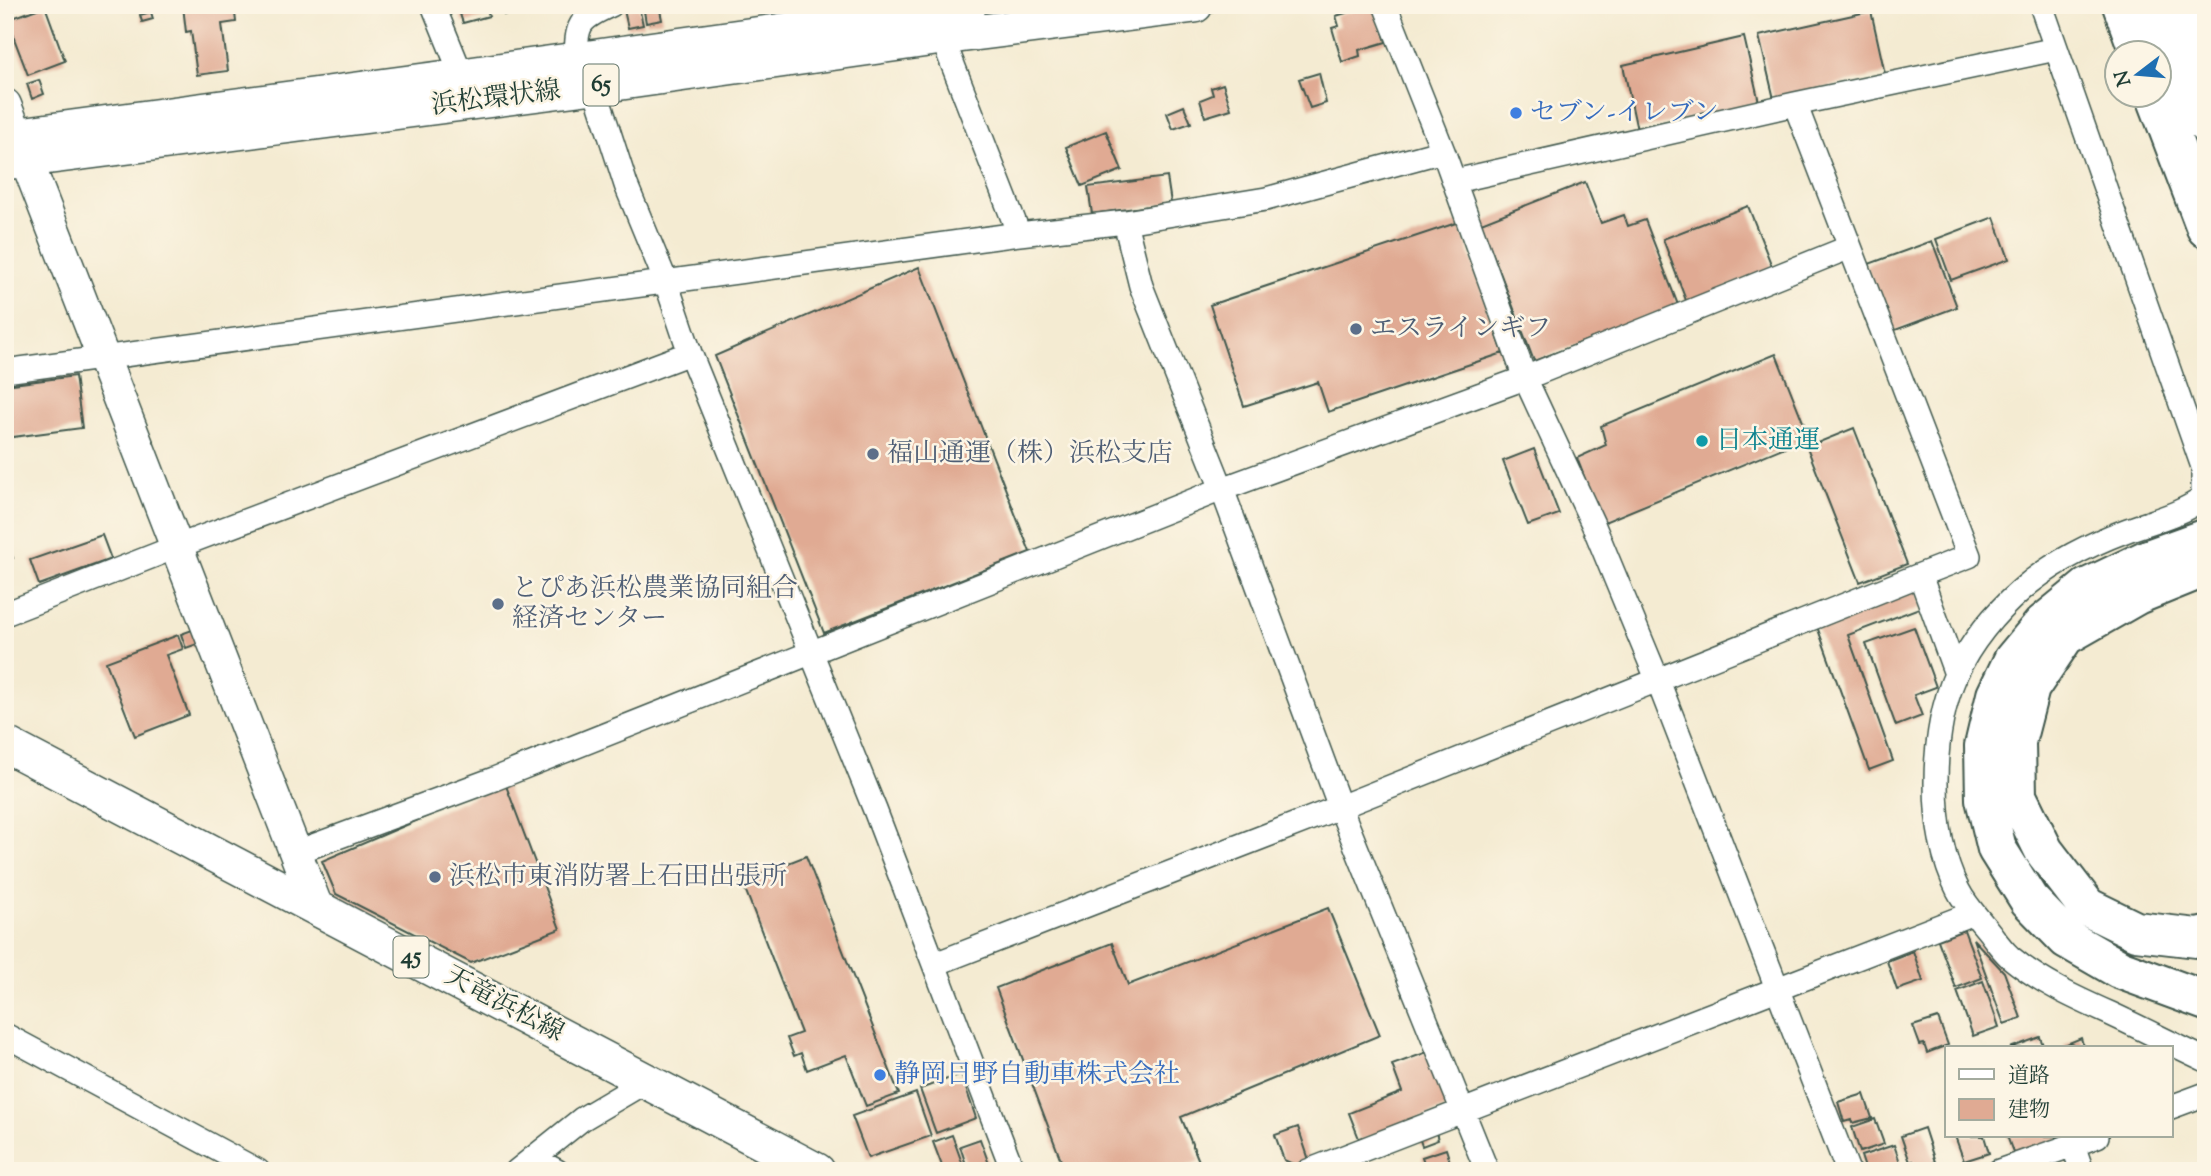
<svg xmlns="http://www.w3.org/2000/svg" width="2211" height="1176" font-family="'Sorts Mill Goudy','Noto Serif JP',serif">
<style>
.building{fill:#e0aa93}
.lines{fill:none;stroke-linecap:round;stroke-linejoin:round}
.street-casing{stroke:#3f574c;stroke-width:26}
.secondary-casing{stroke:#3f574c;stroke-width:35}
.primary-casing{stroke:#3f574c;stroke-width:38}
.highway-casing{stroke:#3f574c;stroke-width:42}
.street{stroke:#fff;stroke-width:23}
.secondary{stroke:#fff;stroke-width:32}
.primary{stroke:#fff;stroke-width:35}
.highway{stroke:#fff;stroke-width:38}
.shop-dot{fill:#3f7fe0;stroke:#fcf5e5;stroke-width:2.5}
.service-dot{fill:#5c6f8a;stroke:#fcf5e5;stroke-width:2.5}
.culture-dot{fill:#0f9aa8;stroke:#fcf5e5;stroke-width:2.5}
.labels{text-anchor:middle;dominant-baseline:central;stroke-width:5;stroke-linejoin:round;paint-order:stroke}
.shield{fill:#fcf5e5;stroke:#617469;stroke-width:2}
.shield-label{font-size:24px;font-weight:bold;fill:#1f3d34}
.street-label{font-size:26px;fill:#1f3d34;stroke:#fcf5e5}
.shop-label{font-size:26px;fill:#366cbe;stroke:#fcf5e5;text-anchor:start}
.service-label{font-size:26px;fill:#4e5e75;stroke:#fcf5e5;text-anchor:start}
.culture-label{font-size:26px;fill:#0d838f;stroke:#fcf5e5;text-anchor:start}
</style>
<rect width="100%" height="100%" fill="#fcf5e5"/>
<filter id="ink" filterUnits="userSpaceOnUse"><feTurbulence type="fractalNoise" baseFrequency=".0143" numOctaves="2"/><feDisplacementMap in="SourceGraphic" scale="14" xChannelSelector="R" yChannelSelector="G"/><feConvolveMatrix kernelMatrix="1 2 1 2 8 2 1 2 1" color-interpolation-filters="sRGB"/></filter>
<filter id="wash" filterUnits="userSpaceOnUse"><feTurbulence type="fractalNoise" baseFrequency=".00686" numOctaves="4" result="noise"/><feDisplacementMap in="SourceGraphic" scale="28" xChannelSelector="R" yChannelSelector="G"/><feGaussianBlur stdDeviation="1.57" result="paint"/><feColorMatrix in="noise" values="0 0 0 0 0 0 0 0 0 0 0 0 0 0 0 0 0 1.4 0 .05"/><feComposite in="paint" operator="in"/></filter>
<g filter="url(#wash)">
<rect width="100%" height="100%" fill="#f4ebd2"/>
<g id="blocks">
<path class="building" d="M192 5H234L236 22 222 24 228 71 197 75 191 31 186 32 183 6Z
M457 5H486L489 16 463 23Z
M501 5H528L504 15Z
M643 5H659L662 20 646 23Z
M1372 5H1375L1386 42 1359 50 1360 56 1342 62 1332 28 1339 26 1336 16Z
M45 6 65 61 28 75 7 20Z
M639 7 643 25 628 28 624 10Z
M1871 11 1885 74 1774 99 1759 36Z
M151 12 153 19 142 22 140 15Z
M1744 37 1759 102 1637 130 1623 65Z
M1319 73 1326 103 1310 108 1299 79Z
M39 80 44 94 32 99 27 84Z
M1223 84 1231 109 1205 117 1200 100 1213 95 1211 88Z
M1184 106 1191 123 1173 129 1167 113Z
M1106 131 1122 170 1082 186 1066 147Z
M1167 177 1171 203 1092 214 1088 187Z
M1585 182 1601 223 1624 215 1628 226 1645 220 1678 305 1534 361 1481 223Z
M1748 206 1773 269 1687 303 1663 239Z
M1994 217 2009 259 1951 280 1936 239Z
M1459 222 1503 353 1328 412 1318 382 1244 406 1210 305Z
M1932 241 1957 307 1890 332 1866 265Z
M919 267 1030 552 824 633 715 356Z
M1776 354 1809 437 1602 523 1577 458 1606 445 1601 426Z
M75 376 82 428 5 438V385Z
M1854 428 1907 564 1860 582 1807 447Z
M1534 449 1559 514 1528 525 1503 461Z
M102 535 111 559 39 585 30 560Z
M5 540 13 558 5 561Z
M1914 585 1922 607 1848 635 1893 761 1869 770 1815 621Z
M1914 627 1936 687 1914 695 1922 716 1896 726 1866 644Z
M195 629 200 643 186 648 181 634Z
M178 635 183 649 166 655 189 715 135 736 106 662Z
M505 783 560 929 471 963 336 894 322 861Z
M806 856 899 1094 866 1106 846 1055 807 1070 801 1053 794 1056 787 1038 801 1033 742 881Z
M1328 908 1380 1035 1181 1117 1199 1161 1176 1171H1065L996 988 1112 943 1128 985Z
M1964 930 1982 978 1956 988 1938 940Z
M1973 939 2004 972 2021 1018 2004 1024Z
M1913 951 1923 981 1897 990 1887 961Z
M1983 981 1999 1027 1973 1036 1957 991Z
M1938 1018 1948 1045 1927 1053 1924 1044 1920 1045 1913 1026Z
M2040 1037 2044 1048H2010Z
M2081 1038 2084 1048H2065L2064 1045Z
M1430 1051 1451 1106 1360 1141 1349 1113 1402 1092 1392 1065Z
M961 1074 976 1118 936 1133 920 1089Z
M916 1093 931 1136 868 1158 852 1116Z
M1864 1094 1872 1118 1852 1123 1851 1120 1844 1122 1838 1102Z
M1875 1119 1884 1144 1860 1152 1852 1127Z
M1298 1127 1309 1160 1295 1165 1284 1160 1275 1135Z
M1924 1128 1935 1162 1915 1169 1913 1161 1910 1162 1901 1136Z
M1436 1132 1438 1140 1422 1146 1419 1137Z
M952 1135 965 1171H944L933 1142Z
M1955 1136H1984L1989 1153 1964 1161Z
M2007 1136H2066L2014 1155Z
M980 1139 990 1167 979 1171H968L960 1146Z
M1894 1145 1902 1168 1893 1171H1866L1861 1156Z
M1446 1149 1453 1171H1427L1422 1157Z
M1959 1164 1961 1171H1938V1170Z"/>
</g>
</g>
<g filter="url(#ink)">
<use href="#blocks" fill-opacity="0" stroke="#3f574c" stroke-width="2"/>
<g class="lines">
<defs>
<path id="street" d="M433 5 462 76
M2041 5 2203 467V498C2180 515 2152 521 2125 531 2088 545 2050 564 2020 591 1995 613 1970 643 1956 674 1930 734 1928 832 1958 890 1966 906 1979 919 1990 933 1996 941 2002 950 2010 957 2040 982 2075 998 2111 1014 2143 1029 2174 1045 2206 1060
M942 37 1019 234
M576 60C577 24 577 20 611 5
M594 86 626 185 666 282 690 353 875 810 1013 1171
M1795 104 1969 556 1920 575
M1443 151 1525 378 1593 524 1658 681 1848 1171
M1455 181 1795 104 2056 49
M1125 222 1141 286 1222 489 1340 807 1487 1171
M5 371 1019 234 1125 222 1266 199 1443 151 1385 5
M5 614 176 547 690 353
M297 852 494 779 1222 489 1525 378 1850 247
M935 964 1340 807 1920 575 1956 674
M5 1035 258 1171
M2171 1107 2206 1094
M533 1158 557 1171
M517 1171 582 1119 648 1080
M1308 1171 1973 913
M1999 1171 2073 1145
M2082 1171 2073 1145 2097 1136"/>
<path id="secondary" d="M5 105 317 908"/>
<path id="primary" d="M5 137 462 76 969 5
M5 162 594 86 942 37 1195 5
M5 744 817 1171"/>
<path id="highway" d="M2122 5 2139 52
M2162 5 2206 124
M2194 5 2206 28
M2155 94 2206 228
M2206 538 2148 559 2087 588 2043 624 2013 660 1996 695 1984 746 1985 799 1997 849 2029 900 2067 939 2119 969 2206 1001
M2206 567 2137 595 2065 636 2030 688 2016 742 2017 796 2044 851 2087 907 2136 931 2197 938 2206 936"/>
</defs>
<use href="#street" class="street-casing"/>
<use href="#secondary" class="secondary-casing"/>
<use href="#primary" class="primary-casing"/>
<use href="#highway" class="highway-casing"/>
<use href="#street" class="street"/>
<use href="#secondary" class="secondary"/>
<use href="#primary" class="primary"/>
<use href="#highway" class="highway"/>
</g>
</g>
<g class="shop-dot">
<circle cx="1516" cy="113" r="7"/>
<circle cx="880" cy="1075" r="7"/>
</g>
<g class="service-dot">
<circle cx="1356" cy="329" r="7"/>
<circle cx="873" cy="454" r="7"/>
<circle cx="498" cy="604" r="7"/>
<circle cx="435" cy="877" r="7"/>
</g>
<circle class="culture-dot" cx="1702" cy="441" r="7"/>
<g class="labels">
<g class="shield">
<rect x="583.5" y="64.5" width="35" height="41" rx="5"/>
<rect x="393.5" y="936.5" width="35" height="41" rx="5"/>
</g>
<g class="shield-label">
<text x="601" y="85">65</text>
<text x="411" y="957">45</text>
</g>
<g class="street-label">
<text transform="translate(496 99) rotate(-7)">浜松環状線</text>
<text transform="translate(504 1005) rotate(28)">天竜浜松線</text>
</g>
<g class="shop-label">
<text x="1530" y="113">セブン-イレブン</text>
<text x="894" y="1075">静岡日野自動車株式会社</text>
</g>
<g class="service-label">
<text x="1370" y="329">エスラインギフ</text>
<text x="887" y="454">福山通運（株）浜松支店</text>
<text x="512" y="589">とぴあ浜松農業協同組合<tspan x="512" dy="30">経済センター</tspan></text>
<text x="449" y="877">浜松市東消防署上石田出張所</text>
</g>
<g class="culture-label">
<text x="1716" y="441">日本通運</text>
</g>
</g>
<rect width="2211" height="1176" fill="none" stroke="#fcf5e5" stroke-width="28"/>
<rect x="1945" y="1046" width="228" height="91" fill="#fcf5e5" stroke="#a4ab9e" stroke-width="2"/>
<rect x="1959" y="1069" width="35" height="10" fill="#ffffff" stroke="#a4ab9e" stroke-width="2"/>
<text x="2008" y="1082" font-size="21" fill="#1f3d34">道路</text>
<rect x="1959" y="1099" width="35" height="21" fill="#e0aa93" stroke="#a4ab9e" stroke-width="2"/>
<text x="2008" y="1116" font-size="21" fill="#1f3d34">建物</text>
<g transform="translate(2138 74) rotate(254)"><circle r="33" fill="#fcf5e5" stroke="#a4ab9e" stroke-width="2"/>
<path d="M0-5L12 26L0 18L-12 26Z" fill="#1f6fb2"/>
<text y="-10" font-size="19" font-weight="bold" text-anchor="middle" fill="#1f3d34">N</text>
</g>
</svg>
